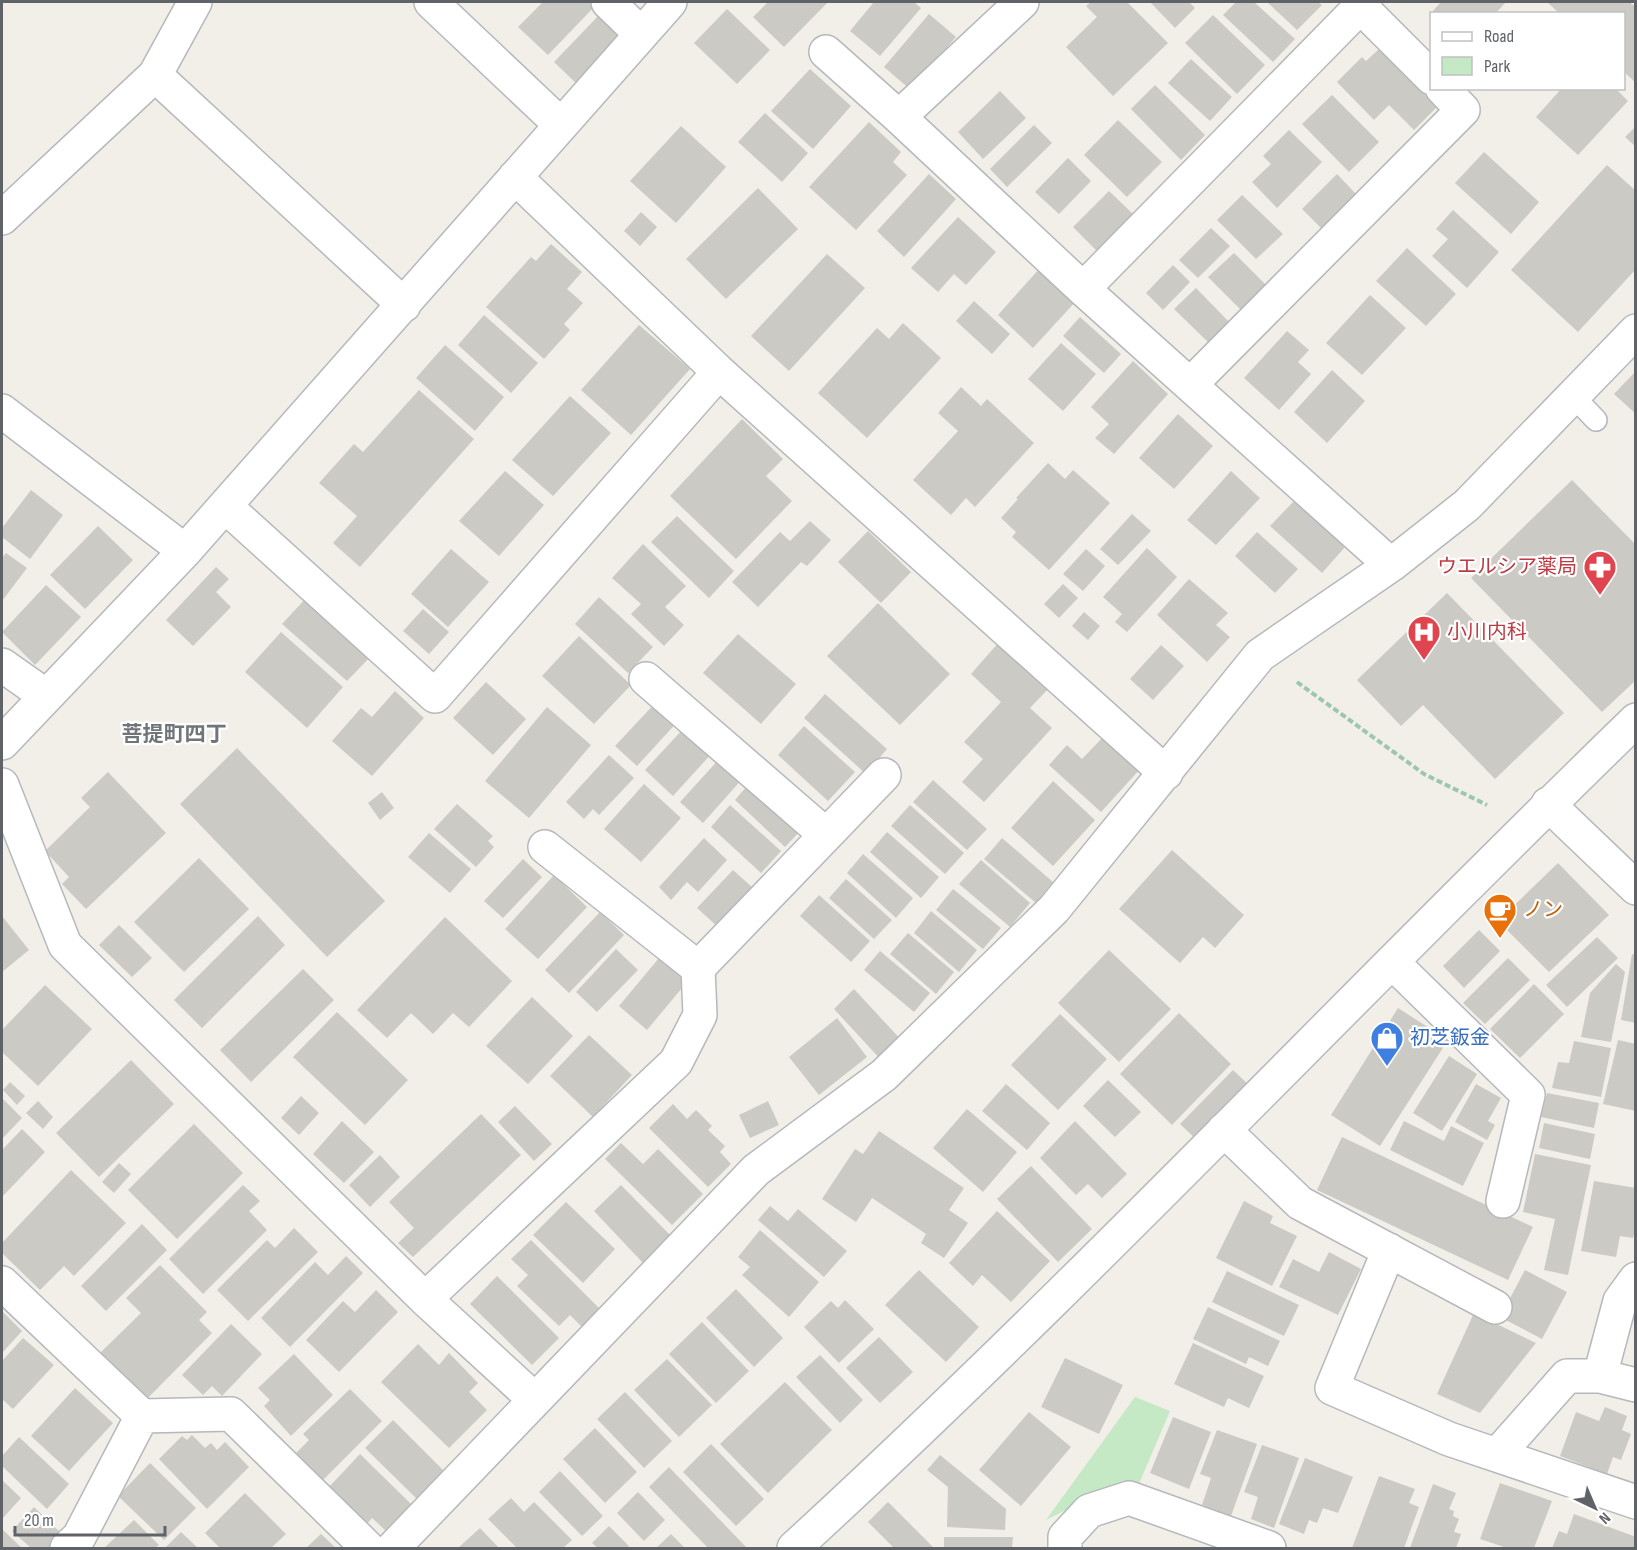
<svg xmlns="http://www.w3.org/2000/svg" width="1637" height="1550" font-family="'Sofia Sans Condensed','Noto Sans JP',sans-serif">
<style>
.green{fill:#c5e8c5}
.building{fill:#cccac5}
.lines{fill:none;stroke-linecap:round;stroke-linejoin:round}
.lane-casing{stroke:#b5b8bc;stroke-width:24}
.street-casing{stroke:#b5b8bc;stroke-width:36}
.secondary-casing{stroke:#b6babf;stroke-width:36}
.path{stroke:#9cc7a9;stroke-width:4;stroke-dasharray:6 3;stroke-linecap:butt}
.lane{stroke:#fff;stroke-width:21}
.street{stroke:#fff;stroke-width:33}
.secondary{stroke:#fff;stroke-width:33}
.labels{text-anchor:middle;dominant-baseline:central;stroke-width:4.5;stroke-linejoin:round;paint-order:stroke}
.health-label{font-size:20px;fill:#be3a42;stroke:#fff;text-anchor:end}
.food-label{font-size:20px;fill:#c56008;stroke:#fff;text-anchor:start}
.shop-label{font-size:20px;fill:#366cbe;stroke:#fff;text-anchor:start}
.neighbourhood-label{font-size:21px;font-weight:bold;fill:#70757a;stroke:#fff}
</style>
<rect width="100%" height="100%" fill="#f1efe8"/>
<path class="green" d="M1135 1397 1170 1411 1138 1486 1123 1481 1046 1520Z"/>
<path class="building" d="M543 2H592L596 5 548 55 518 27Z
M768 2H828L784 47 753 17Z
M874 2H914L921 8 880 56 850 31Z
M1091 2H1127L1168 43 1113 96 1066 47 1097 17 1086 6Z
M1150 2H1189L1195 8 1175 28Z
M1236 2H1254L1295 39 1273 62 1223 15Z
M1267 2H1318L1322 5 1297 30Z
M1441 2H1506L1495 14H1434L1432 12Z
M1547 2H1629L1636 7V83L1624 72V14H1560Z
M727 9 770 50 737 84 694 43Z
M602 12 626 34 578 85 554 62Z
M929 14 956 37 911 90 884 67Z
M1213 15 1265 65 1237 94 1185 43Z
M1379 49 1437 107 1414 130 1389 105 1374 120 1337 82 1362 57 1366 61Z
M1191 59 1232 97 1210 121 1168 83Z
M810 69 851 106 813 149 771 111Z
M1155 85 1205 135 1181 160 1131 109Z
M1562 88H1615L1628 101 1578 155 1536 117Z
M1000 91 1026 118 983 159 958 132Z
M1332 95 1379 142 1349 172 1302 124Z
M765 113 808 153 782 182 738 142Z
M1118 120 1162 162 1127 197 1084 155Z
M869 122 901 152 893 162 907 175 856 230 809 187Z
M1034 125 1052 143 1007 187 990 169Z
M681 126 726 167 676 223 630 181Z
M1636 126V147L1625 137Z
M1289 130 1322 162 1277 208 1252 182 1271 164 1263 156Z
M1484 152 1539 202 1511 234 1455 183Z
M1068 158 1091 181 1059 214 1035 192Z
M1607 165 1636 191V269L1578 332 1511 270Z
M929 174 956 199 904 257 877 231Z
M1337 174 1356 194 1322 229 1302 209Z
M758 188 798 229 726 299 686 259Z
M1109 191 1133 214 1097 251 1073 227Z
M1242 195 1283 234 1256 259 1217 220Z
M1453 210 1499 252 1467 288 1432 256 1448 239 1436 229Z
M641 212 657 227 640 246 624 231Z
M958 217 996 252 966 285 954 274 938 292 911 268Z
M1211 228 1230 246 1198 278 1179 260Z
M551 244 582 272 567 289 583 303 564 324 570 330 544 359 486 307 531 257 536 261Z
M1407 248 1456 294 1426 326 1376 281Z
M1234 253 1269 288 1244 313 1208 277Z
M827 254 865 288 789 371 751 336Z
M1173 265 1190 282 1163 310 1146 293Z
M1040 268 1077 300 1033 348 998 315Z
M1196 288 1233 326 1212 346 1174 309Z
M1370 295 1406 328 1362 375 1326 343Z
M974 301 1010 334 992 354 956 321Z
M484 315 538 363 511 393 458 345Z
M1080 317 1121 354 1104 373 1063 336Z
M903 323 941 358 867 438 818 393 877 328 889 339Z
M639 325 690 369 631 435 581 390Z
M1287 331 1309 350 1298 362 1311 374 1279 410 1244 378Z
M1061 343 1096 374 1063 411 1028 379Z
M445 345 504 397 475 431 416 378Z
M1133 361 1168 394 1114 454 1095 438 1109 424 1091 407Z
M1332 370 1365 401 1327 443 1294 412Z
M1636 371V414L1614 394Z
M961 387 981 406 987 399 1034 443 975 507 966 498 951 515 913 480 958 431 938 413Z
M419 390 474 439 360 567 333 543 357 516 319 483 354 444 363 452Z
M570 396 611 433 553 496 512 460Z
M1178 414 1213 446 1174 489 1139 458Z
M742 419 783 459 766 476 792 501 736 559 670 496Z
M1048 463 1065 479 1073 470 1110 503 1049 570 1012 537 1016 532 1001 518 1018 499 1016 498Z
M505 471 544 505 499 556 459 521Z
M1231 471 1260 498 1216 545 1187 520Z
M1572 480 1636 545V680L1602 712 1471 578Z
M31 490 63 515 30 559 2 537V528Z
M1295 500 1346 546 1322 573 1270 526Z
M1132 514 1151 531 1118 565 1100 549Z
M677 516 734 571 709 598 651 542Z
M810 521 831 540 807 566 801 562 758 607 732 582 780 532 790 541Z
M98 526 133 560 85 609 50 575Z
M868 531 911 572 881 603 838 562Z
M1257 532 1298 569 1275 593 1235 556Z
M643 544 686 586 665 607 684 625 664 646 631 614 641 604 612 578Z
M1147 548 1177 577 1127 632 1115 622 1122 614 1103 597Z
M451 549 489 582 448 627 411 594Z
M1086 549 1105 566 1083 591 1063 574Z
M6 553 27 568 2 601V558Z
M216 567 229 579 216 592 231 607 193 646 166 620Z
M1189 579 1228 613 1216 625 1230 637 1207 662 1157 615Z
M1063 584 1078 598 1059 618 1044 604Z
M46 585 81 617 35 665 2 632Z
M1447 593 1564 713 1495 779 1423 705 1401 726 1357 680Z
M308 596 373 654 347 681 282 624Z
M599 597 653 647 628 673 575 624Z
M878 603 950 674 900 725 827 656Z
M423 609 449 632 429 654 403 631Z
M1084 612 1100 626 1088 640 1072 626Z
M281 632 343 687 307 728 245 672Z
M738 634 796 684 761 724 703 673Z
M579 636 631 685 594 724 542 676Z
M1000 641 1050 687 1030 708 1052 728 984 802 962 782 983 759 964 742 1001 702 971 674Z
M1161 645 1184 666 1153 700 1130 679Z
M486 682 526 719 493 755 453 718Z
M395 691 424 718 372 776 332 741 361 708 372 717Z
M825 694 887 749 866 774 804 718Z
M658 700 680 719 637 766 615 746Z
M547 707 591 745 529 818 485 781Z
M804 726 855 772 828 801 778 755Z
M685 727 713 752 673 796 645 770Z
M1106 734 1142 767 1101 812 1049 765 1067 745 1082 759Z
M237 748 385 901 327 957 180 804Z
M609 755 634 778 599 815 593 809 584 819 566 802Z
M722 756 744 777 703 823 680 802Z
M108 772 166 833 86 909 62 884 69 877 45 851 90 807 81 798Z
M753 779 805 826 785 847 735 800Z
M933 780 987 829 967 850 913 802Z
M1053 781 1095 820 1053 866 1011 828Z
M644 784 681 818 641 862 604 829Z
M382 792 394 808 380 820 368 803Z
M457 804 493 836 488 841 494 847 476 867 434 829Z
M730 805 781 851 761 873 711 827Z
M910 805 964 853 945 874 891 826Z
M887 832 939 877 921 898 870 852Z
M429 833 471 869 450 893 408 857Z
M704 838 727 860 698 892 687 882 671 900 659 887Z
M1002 838 1053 882 1036 903 984 859Z
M1172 850 1244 915 1215 948 1203 937 1180 963 1119 909Z
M863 854 913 898 896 918 847 873Z
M199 858 249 909 184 972 134 922Z
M523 859 542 877 503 918 484 901Z
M981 860 1030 903 1010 927 959 884Z
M1558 863 1609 915 1549 972 1498 921Z
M733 870 753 888 718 927 697 908Z
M554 875 587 907 538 959 505 929Z
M846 879 892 920 874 939 829 898Z
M953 889 1001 928 983 949 936 910Z
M819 895 870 941 851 962 800 916Z
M931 911 977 950 959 972 914 933Z
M600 912 624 935 569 993 545 970Z
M2 916 29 950 2 972Z
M258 916 285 945 202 1028 174 1000Z
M445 917 512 981 469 1027 453 1013 433 1034 411 1013 387 1038 357 1010Z
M119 925 152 958 132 977 99 945Z
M1479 930 1500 951 1464 988 1443 966Z
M908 933 954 972 936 994 890 954Z
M1597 937 1618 958 1567 1007 1546 985Z
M616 949 638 970 597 1012 576 992Z
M1109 950 1171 1009 1119 1062 1058 1003Z
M880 951 930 993 914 1012 864 970Z
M1632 954 1636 955V1023L1621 1020Z
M659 958 687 982 647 1030 619 1006Z
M1508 958 1530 980 1485 1024 1463 1003Z
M1616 964 1625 972 1611 1042 1581 1037 1590 993Z
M303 969 334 1000 251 1082 220 1050Z
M1534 984 1564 1014 1520 1058 1490 1029Z
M45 985 92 1029 38 1086 2 1052V1030Z
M854 989 904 1043 883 1062 834 1009Z
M532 997 573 1036 528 1084 486 1046Z
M1398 1008 1448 1040 1380 1146 1331 1115Z
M337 1012 408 1080 365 1125 293 1057Z
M1179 1013 1231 1064 1172 1125 1120 1074Z
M1060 1014 1107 1059 1058 1110 1011 1065Z
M837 1018 867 1057 819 1095 789 1057Z
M589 1035 632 1075 593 1117 550 1076Z
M1618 1040 1636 1044V1111L1603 1104Z
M1574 1041 1611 1048 1601 1097 1552 1088 1558 1062 1569 1063Z
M1449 1056 1477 1074 1442 1131 1413 1113Z
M131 1060 174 1104 99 1177 56 1133Z
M1233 1070 1253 1089 1200 1143 1180 1124Z
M1108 1080 1141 1112 1115 1137 1083 1106Z
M10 1082 25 1096 17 1105 3 1090Z
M1006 1084 1050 1123 1027 1150 982 1111Z
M1476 1084 1501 1098 1488 1121 1495 1125 1487 1140 1455 1122Z
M1547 1093 1599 1103 1594 1128 1541 1117Z
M301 1096 319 1113 299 1135 281 1118Z
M2 1098 22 1118 2 1139Z
M38 1101 53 1117 43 1129 26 1113Z
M768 1101 779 1125 750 1138 739 1115Z
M673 1104 687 1119 696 1110 712 1126 708 1130 725 1146 720 1152 731 1164 708 1187 649 1128Z
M515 1106 552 1144 534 1161 498 1122Z
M967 1109 1017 1152 983 1192 933 1148Z
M481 1114 521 1155 413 1257 398 1243 414 1228 389 1202Z
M342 1121 374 1152 344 1183 313 1154Z
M1075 1121 1127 1174 1102 1198 1088 1184 1076 1195 1040 1158Z
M1404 1121 1444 1141 1451 1126 1484 1143 1463 1186 1390 1150Z
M1544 1123 1595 1134 1590 1159 1539 1148Z
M194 1124 243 1173 177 1239 128 1190Z
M22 1129 45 1152 2 1197V1150Z
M879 1131 964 1188 949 1210 968 1223 944 1258 921 1243 926 1234 872 1198 856 1222 822 1199 855 1149 863 1154Z
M1342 1137 1533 1227 1508 1280 1317 1190Z
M621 1143 643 1164 658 1149 703 1194 672 1225 605 1159Z
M1535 1154 1591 1165 1568 1275 1544 1270 1555 1219 1523 1212Z
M380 1155 400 1177 370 1207 349 1185Z
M119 1163 131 1174 114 1193 102 1182Z
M1031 1166 1092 1229 1058 1262 997 1199Z
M71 1170 126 1223 74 1276 64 1266 40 1290 2 1253V1243Z
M1594 1181 1636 1188V1225L1633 1238 1620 1236 1616 1257 1581 1251Z
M243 1185 260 1201 249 1211 267 1230 203 1294 169 1259Z
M621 1185 671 1236 643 1263 594 1211Z
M1244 1201 1273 1216 1270 1223 1297 1236 1272 1286 1216 1258Z
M566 1202 615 1249 583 1283 533 1235Z
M770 1206 788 1221 798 1209 847 1251 824 1277 758 1220Z
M997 1211 1050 1261 1011 1302 982 1275 973 1286 949 1263Z
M142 1224 167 1250 106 1311 81 1286Z
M294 1228 318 1252 248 1321 217 1290 267 1240 275 1248Z
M760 1230 819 1282 789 1317 742 1275 750 1267 738 1257Z
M531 1240 602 1311 584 1329 570 1315 559 1326 517 1286 528 1275 511 1259Z
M1329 1252 1361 1269 1338 1315 1279 1287 1293 1259 1319 1272Z
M346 1256 363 1273 290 1347 261 1318 315 1262 328 1275Z
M160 1265 207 1312 199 1320 212 1333 143 1403 97 1356 141 1313 126 1298Z
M919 1270 979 1327 946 1362 885 1305Z
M1525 1270 1567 1292 1542 1339 1500 1317Z
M1227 1271 1299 1305 1284 1336 1212 1302Z
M497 1276 559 1338 532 1365 470 1304Z
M736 1289 783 1338 754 1367 706 1318Z
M376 1290 398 1312 339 1372 306 1340 343 1301 355 1312Z
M845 1300 874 1329 839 1363 804 1327 831 1301 838 1308Z
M1208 1307 1280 1341 1268 1366 1249 1357 1246 1364 1193 1339Z
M2 1311 22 1331 2 1353Z
M1474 1313 1536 1343 1480 1413 1437 1394Z
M702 1322 749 1371 716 1403 669 1354Z
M231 1324 262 1354 222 1396 212 1386 203 1395 182 1375Z
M879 1337 913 1372 880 1403 846 1368Z
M23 1338 54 1365 13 1409 2 1399V1361Z
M1193 1343 1264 1376 1249 1408 1228 1398 1224 1407 1174 1384Z
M418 1344 439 1365 449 1353 478 1383 469 1392 487 1410 449 1448 381 1382Z
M294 1354 333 1395 291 1436 264 1406 270 1400 258 1388Z
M820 1355 863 1400 840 1423 796 1377Z
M1065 1358 1123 1385 1099 1434 1041 1407Z
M667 1359 712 1405 679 1437 634 1390Z
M785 1382 832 1430 768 1493 720 1444Z
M75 1388 113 1423 69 1471 31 1436Z
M350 1389 382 1421 322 1481 296 1453 309 1440 303 1434Z
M625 1392 672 1441 644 1468 597 1419Z
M1605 1407 1627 1416 1622 1430 1631 1434 1621 1460 1613 1457 1607 1474 1560 1456 1576 1412 1599 1421Z
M1029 1412 1071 1447 1021 1506 979 1470Z
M1173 1417 1211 1432 1189 1489 1150 1473Z
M393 1420 444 1471 417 1499 365 1448Z
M595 1428 637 1472 605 1503 563 1459Z
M1217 1430 1257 1444 1231 1516 1202 1505 1211 1478 1200 1474Z
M192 1435 205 1448 211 1443 217 1450 225 1442 249 1467 207 1509 159 1459 182 1436 187 1440Z
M19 1437 69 1484 47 1509 2 1466V1456Z
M711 1444 764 1499 736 1526 683 1472Z
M1262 1445 1299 1458 1274 1528 1251 1519 1258 1497 1244 1492Z
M360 1454 411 1504 386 1531 372 1518 367 1524 329 1487Z
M940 1455 1006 1509 1005 1530 947 1527 948 1487 927 1470Z
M1305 1458 1353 1477 1338 1513 1323 1508 1317 1523 1309 1520 1304 1534 1279 1524Z
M150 1463 196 1508 164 1540 118 1496Z
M669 1467 747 1548H708L649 1487Z
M560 1471 603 1516 582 1536 539 1492Z
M1379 1476 1415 1489 1409 1503 1419 1507 1404 1548H1352Z
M2 1480 21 1498 2 1519Z
M1500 1483 1552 1501 1534 1548H1507L1480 1539Z
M1433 1484 1456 1493 1449 1509 1454 1511 1453 1516 1459 1519 1454 1532 1461 1534 1456 1548H1410Z
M638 1492 665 1520 644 1541 617 1513Z
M245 1493 286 1534 271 1548H218L219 1547 205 1533Z
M511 1498 524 1512 534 1502 572 1540 563 1548H517L488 1519Z
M888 1502 934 1548H894L868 1522Z
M34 1507 62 1534 48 1548H31L12 1531Z
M1574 1514 1636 1537 1634 1548H1552L1559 1531 1567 1534Z
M134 1520 159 1545 155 1548H104Z
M609 1526 629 1546 626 1548H598L592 1543Z
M480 1528 499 1548H458Z
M3 1530 22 1548H2Z
M181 1532 198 1548H165Z
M321 1534 336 1548H306Z
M671 1534 685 1548H656Z
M944 1537H1013L1012 1548H944Z"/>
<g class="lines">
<defs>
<path id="lane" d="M1573 396 1596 420"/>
<path id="street" d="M195 2 155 75 404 305
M431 2 561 125
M608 2 641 34
M1360 6 1432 78
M826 52 899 117 1083 289 1391 565
M899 117 1022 2
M515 177 719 372 1166 773
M2 218 155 75
M1083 289 1365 2
M1190 385 1463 110 1442 88
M2 411 185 551
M225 506 435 696 719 372
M2 665 46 696
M646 679 826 835
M2 743 185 551 670 2
M2 785 65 945 425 1299 534 1399
M1548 804 1636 888
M545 847 698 968
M1392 962 1528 1095 1503 1201
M1224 1130 1300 1203 1495 1307
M1389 1250 1332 1388 1449 1439 1636 1502
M2 1283 142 1416 231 1414 368 1548
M425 1299 676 1062 700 1015 698 968 884 775
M1600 1376 1620 1301 1636 1279
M1497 1455 1567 1376H1600L1636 1385
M67 1548 79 1537 142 1416
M393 1548 756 1170 884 1075 1054 909 1260 655 1391 565 1467 505 1636 331
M1065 1548V1537L1089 1511 1129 1498 1269 1548"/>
<path id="secondary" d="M794 1548C1084 1282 1353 994 1636 720"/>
</defs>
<use href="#lane" class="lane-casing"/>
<use href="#street" class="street-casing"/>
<use href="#secondary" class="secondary-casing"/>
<path class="path" d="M1297 682 1424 774 1487 805"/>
<use href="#lane" class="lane"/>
<use href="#street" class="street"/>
<use href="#secondary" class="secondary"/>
</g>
<defs>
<symbol id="pharmacy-pin" viewBox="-11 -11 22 30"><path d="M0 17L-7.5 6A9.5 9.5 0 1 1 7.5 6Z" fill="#e0444e" stroke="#fff"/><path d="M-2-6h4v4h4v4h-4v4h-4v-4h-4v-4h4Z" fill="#fff"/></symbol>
<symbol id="hospital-pin" viewBox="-11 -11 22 30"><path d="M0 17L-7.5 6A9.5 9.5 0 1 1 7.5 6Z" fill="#e0444e" stroke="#fff"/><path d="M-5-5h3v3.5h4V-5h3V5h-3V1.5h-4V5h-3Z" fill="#fff"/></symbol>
<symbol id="cafe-pin" viewBox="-11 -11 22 30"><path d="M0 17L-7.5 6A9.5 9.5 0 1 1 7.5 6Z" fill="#e8710a" stroke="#fff"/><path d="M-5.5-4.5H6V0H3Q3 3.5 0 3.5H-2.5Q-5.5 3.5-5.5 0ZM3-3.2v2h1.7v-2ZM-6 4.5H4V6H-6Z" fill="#fff"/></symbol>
<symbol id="shop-pin" viewBox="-11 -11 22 30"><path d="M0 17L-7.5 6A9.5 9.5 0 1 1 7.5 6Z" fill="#3f7fe0" stroke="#fff"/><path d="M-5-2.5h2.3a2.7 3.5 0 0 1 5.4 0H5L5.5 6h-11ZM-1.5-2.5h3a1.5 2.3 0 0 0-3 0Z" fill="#fff"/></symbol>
</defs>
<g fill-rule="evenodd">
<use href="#pharmacy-pin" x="1581" y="548" width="38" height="52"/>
<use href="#hospital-pin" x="1405" y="613" width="38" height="52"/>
<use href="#cafe-pin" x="1481" y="891" width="38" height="52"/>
<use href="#shop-pin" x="1368" y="1019" width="38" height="52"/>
</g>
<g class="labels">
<g class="health-label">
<text x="1577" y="567">ウエルシア薬局</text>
<text x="1447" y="632" text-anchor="start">小川内科</text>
</g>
<g class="food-label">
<text x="1523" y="910">ノン</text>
</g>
<g class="shop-label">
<text x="1410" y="1038">初芝鈑金</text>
</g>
<g class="neighbourhood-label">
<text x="174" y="734">菩提町四丁</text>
</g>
</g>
<rect width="1637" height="1550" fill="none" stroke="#5f6368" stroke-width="6"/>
<rect x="1430" y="12" width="195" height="78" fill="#ffffff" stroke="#bfc1c3" stroke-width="1.5"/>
<rect x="1442" y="32" width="30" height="9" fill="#ffffff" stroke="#bfc1c3" stroke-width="1.5"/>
<text x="1484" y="42" font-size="18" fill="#5f6368">Road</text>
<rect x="1442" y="57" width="30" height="18" fill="#c5e8c5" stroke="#bfc1c3" stroke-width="1.5"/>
<text x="1484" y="72" font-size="18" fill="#5f6368">Park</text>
<g transform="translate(1595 1508) rotate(136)" stroke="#ffffff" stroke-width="4.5" paint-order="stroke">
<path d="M0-4.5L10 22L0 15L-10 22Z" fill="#5f6368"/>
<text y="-9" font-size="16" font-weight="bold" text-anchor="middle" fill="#5f6368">N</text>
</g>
<path d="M15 1526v9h150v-9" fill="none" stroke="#5f6368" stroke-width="3"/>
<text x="24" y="1526" font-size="18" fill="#5f6368" stroke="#ffffff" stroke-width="4.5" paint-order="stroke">20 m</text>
</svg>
